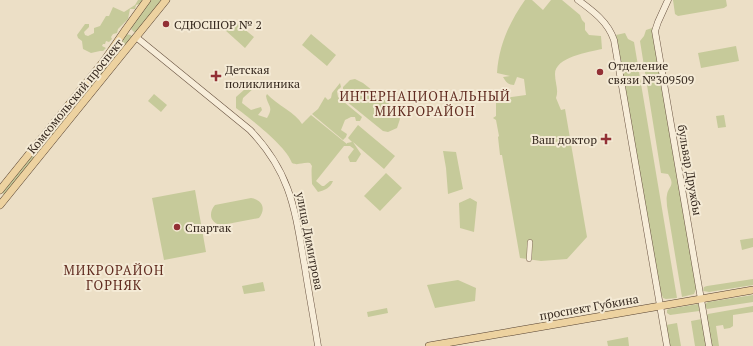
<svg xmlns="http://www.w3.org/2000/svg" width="753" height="346" font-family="'PT Serif',serif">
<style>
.green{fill:#c6ca9a}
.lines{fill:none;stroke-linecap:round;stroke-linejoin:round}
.street-casing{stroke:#86715d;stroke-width:5.5}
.secondary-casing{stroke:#685240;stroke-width:7}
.primary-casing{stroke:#544031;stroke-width:8}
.street{stroke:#f7edd9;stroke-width:4.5}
.secondary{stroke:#f7edd9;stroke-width:6}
.primary{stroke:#edd2a0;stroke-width:7}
.poi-dot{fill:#923035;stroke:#f4ead5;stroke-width:1.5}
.labels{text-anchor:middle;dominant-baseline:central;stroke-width:4;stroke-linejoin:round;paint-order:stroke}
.poi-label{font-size:12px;fill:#372a20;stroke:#f4ead5;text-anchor:start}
.street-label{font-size:12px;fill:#372a20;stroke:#f4ead5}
.neighbourhood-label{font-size:13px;letter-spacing:1px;fill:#612c21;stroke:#f4ead5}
</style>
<rect width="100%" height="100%" fill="#ecdfc6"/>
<path class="green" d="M138 0H143L140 4 136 5 135 9H130L128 19 118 29 117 33 113 34 111 37 112 39 109 42 106 41 105 44H103L102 46 106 48 103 51H100L91 53 83 49 82 41 78 38 77 35 85 24H89V27L84 32 85 35 88 36 94 33V28L100 26 106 16H109L113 7 124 12 135 5Z
M151 0H163L136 32H134L131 29 132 23Z
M525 0H532L543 10 551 0H562L580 15 582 20 585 23V30L589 35 601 36 602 49C589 52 555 57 555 74 555 83 559 90 556 98L561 110 565 109 587 237 567 259 541 261 520 258 502 155H500L498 137 499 136 496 120 493 118 496 116V99L526 95 524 79 517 77 514 85C508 85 506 82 503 77L510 76 497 73C499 45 509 23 525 0Z
M673 0H726L727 6 724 8 678 16 675 14Z
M233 20 254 37 245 48 225 30Z
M652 28 697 287 694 294 682 297 667 206C667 202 666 199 667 195 668 186 676 186 668 174L661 173 640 41 644 36 646 30Z
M625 33 628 39 634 42 677 298 666 299 663 298 660 290 616 35Z
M126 34 131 35 132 37 76 107H74V104L112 56Z
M311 34 336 55 327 66 302 45Z
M736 46 739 61 701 68 698 53Z
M355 79 363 83 397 110 400 119 397 128 388 132 383 131 346 101 343 96V87L350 80Z
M254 81 256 84 255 87 243 98 242 103 251 110 261 107 262 110 258 115 267 118C274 106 268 107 266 96L267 94C277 105 296 113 302 124L311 115 347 144V143L352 142 348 138 358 125 395 156 384 169 353 142 361 154 356 162H350L348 157 354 149 350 146H344L316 181 322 186H324L330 181H333C330 188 325 190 318 192L312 184C312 180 311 170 312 166L310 163C302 162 298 166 292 163 287 147 251 119 236 108V97Z
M340 83 341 87 337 91 338 97 362 117 360 121H356L355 117H351L345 120 341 130 347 134 346 137 343 140 312 114 318 109 325 97 328 100 331 98 332 93Z
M154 94 167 105 161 112 148 101Z
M67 113 69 114 6 193 4 194 2 193Z
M724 115 726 127 718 128 716 116Z
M443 151 456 152 463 189 448 194 446 168Z
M386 173 402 188 380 211 364 196Z
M195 190 206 252 164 260 152 198Z
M251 198C263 200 266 209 259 218L222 225C210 224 208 213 215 205Z
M470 198 477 202 474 232 460 228 459 203Z
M753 238V247L742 250 740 240Z
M753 279V285L709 292 703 291 704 287 707 286Z
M458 280 476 288 475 301 435 308 427 285Z
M263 282 265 291 244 294 242 286Z
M753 295V302L707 309 705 307V304L708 302Z
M698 304 700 309 699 311 670 315 667 313V310L669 309Z
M753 306V312L733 315V326L730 328 724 329 723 325 716 326 719 346H711L706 316 708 314Z
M387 308 388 313 368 317 367 312Z
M702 319 706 346H695L691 321Z
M677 323 681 346H670L666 325Z
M628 337 629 346H608L607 341Z"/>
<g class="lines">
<defs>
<path id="street" d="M529 259 530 242"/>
<path id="secondary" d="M578 0C593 11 608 22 614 40L667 346
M668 0 658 22 655 31 709 346
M136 37 250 130C292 174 295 211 305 268 309 294 314 320 318 346"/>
<path id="primary" d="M0 190 104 61 126 29 147 0
M0 205 166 0
M429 346 753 290"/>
</defs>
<use href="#street" class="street-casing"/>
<use href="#secondary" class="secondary-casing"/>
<use href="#primary" class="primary-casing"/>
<use href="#street" class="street"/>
<use href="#secondary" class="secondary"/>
<use href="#primary" class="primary"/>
</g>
<g class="poi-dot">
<circle cx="166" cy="24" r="4"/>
<circle cx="600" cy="72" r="4"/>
<path d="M214 70h4v4h4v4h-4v4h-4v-4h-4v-4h4z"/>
<path d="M604 133h4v4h4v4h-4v4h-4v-4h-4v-4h4z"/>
<circle cx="177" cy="227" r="4"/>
</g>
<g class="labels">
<g class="poi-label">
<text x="174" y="24">СДЮСШОР № 2</text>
<text x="608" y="65">Отделение<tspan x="608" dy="14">связи №309509</tspan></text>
<text x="225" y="69">Детская<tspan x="225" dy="14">поликлиника</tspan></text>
<text x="597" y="139" text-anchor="end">Ваш доктор</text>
<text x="185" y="227">Спартак</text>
</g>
<g class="street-label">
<text transform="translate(75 96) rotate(-51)">Комсомольский проспект</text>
<text transform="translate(690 170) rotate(80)">бульвар Дружбы</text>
<text transform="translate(310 241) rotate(79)">улица Димитрова</text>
<text transform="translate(589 307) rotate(-10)">проспект Губкина</text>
</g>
<g class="neighbourhood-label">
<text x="425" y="96">ИНТЕРНАЦИОНАЛЬНЫЙ<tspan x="425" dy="15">МИКРОРАЙОН</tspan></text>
<text x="114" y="270">МИКРОРАЙОН<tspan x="114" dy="15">ГОРНЯК</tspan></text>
</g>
</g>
</svg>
